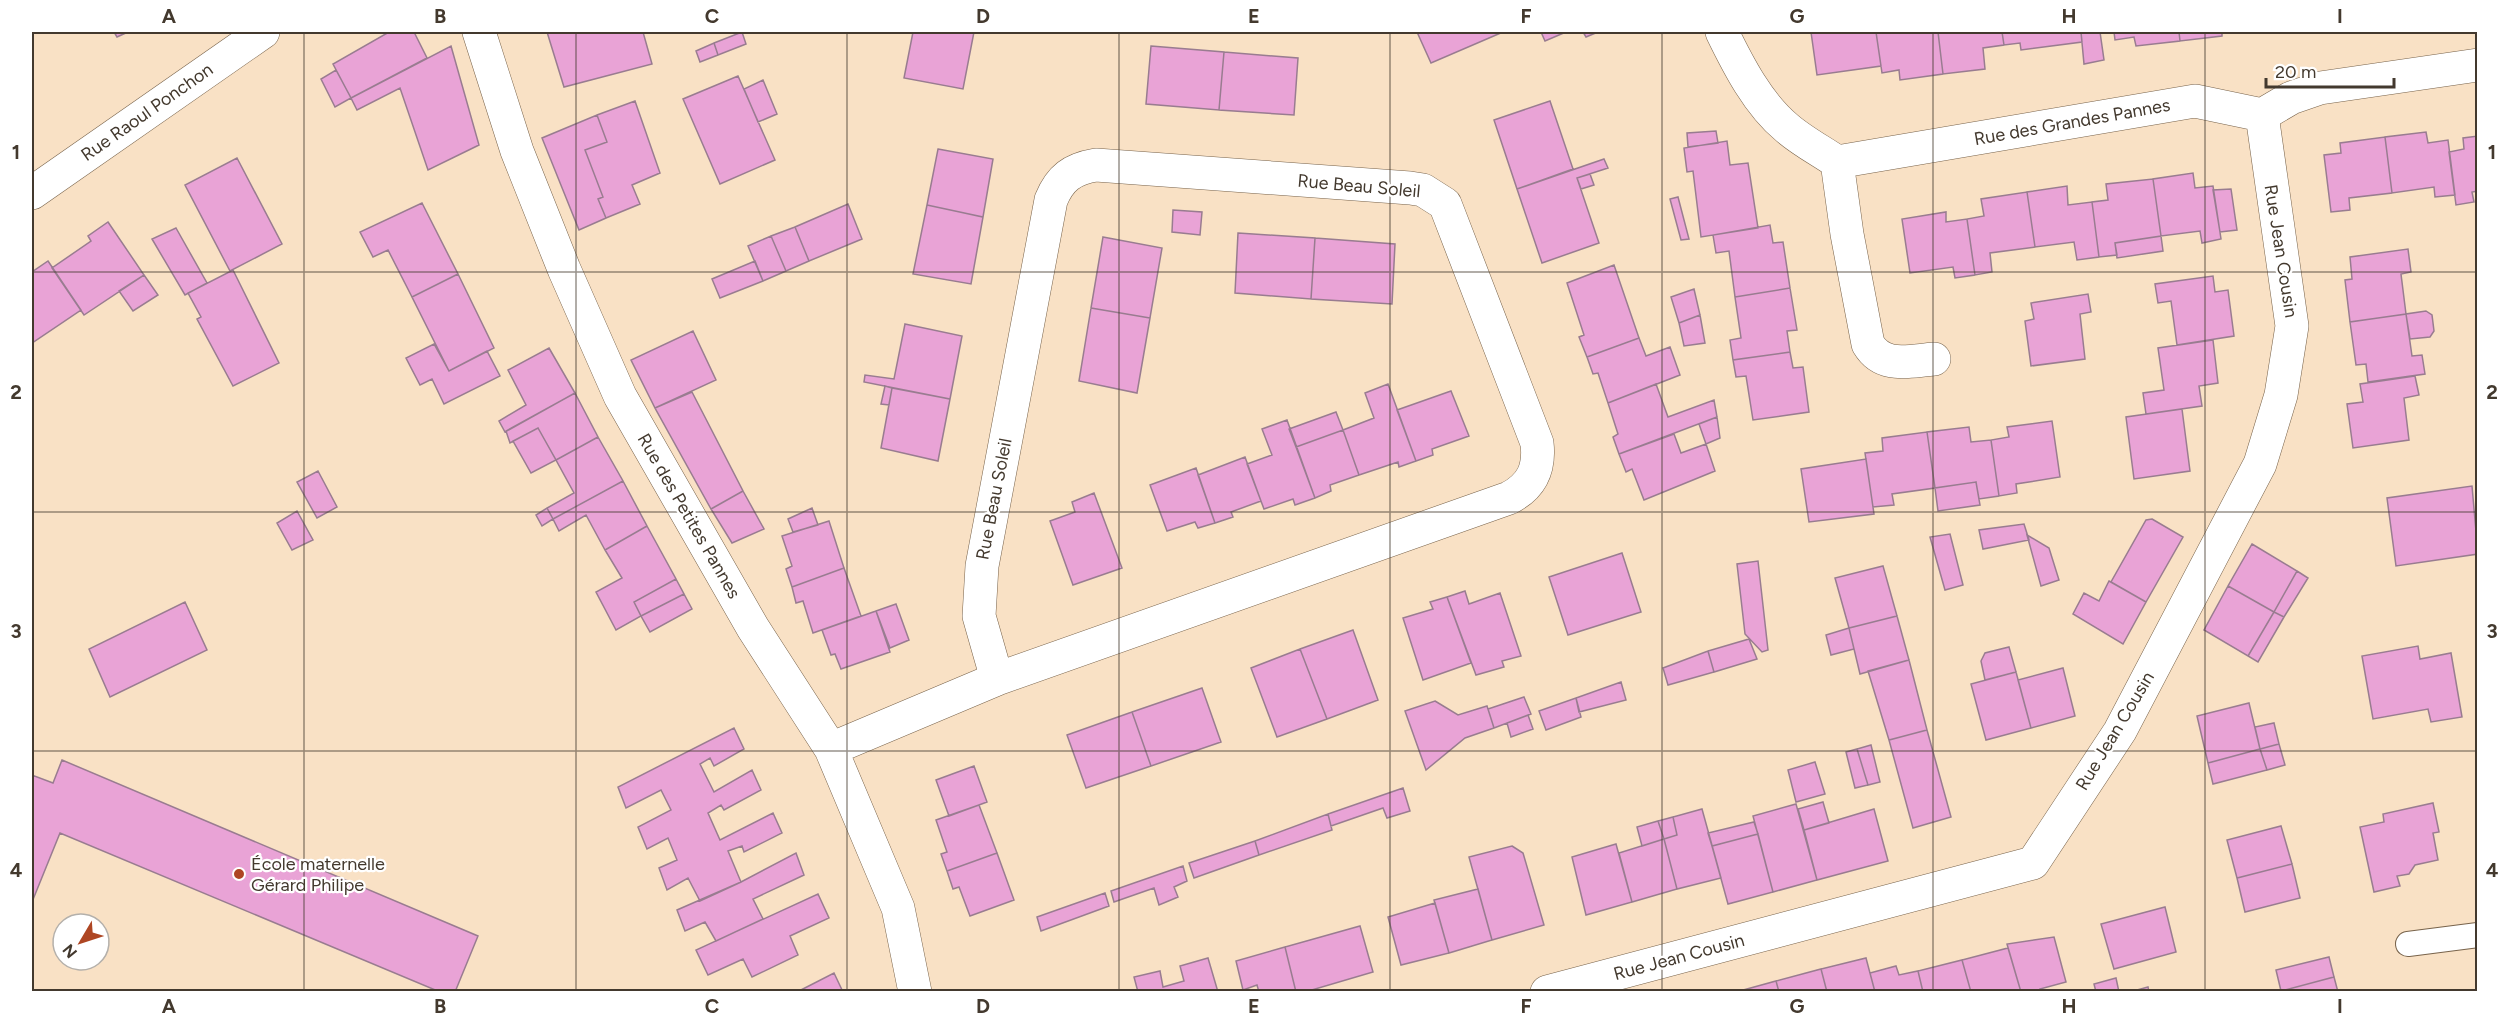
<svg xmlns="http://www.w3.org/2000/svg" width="2509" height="1023" font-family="Figtree,sans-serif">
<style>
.building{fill:#e9a3d6;stroke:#997c90;stroke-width:1.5}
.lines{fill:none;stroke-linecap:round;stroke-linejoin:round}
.lane-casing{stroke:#78634b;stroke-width:26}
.street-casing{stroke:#78634b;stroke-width:34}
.lane{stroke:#fff;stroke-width:24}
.street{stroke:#fff;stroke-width:33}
.grid{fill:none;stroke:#43392e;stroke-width:1.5;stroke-opacity:0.55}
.poi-dot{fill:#ae4623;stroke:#fff;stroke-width:2}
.labels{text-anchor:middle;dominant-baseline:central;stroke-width:4.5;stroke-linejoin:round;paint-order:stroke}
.street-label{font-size:18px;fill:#43392e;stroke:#fff}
.poi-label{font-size:18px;fill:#43392e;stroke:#fff;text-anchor:start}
.neatline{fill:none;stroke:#43392e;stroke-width:2}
.grid-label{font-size:20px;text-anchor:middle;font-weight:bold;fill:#43392e}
</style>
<rect width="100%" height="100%" fill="#f9e1c5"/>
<path class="building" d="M114 32H128L117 37Z
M389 32H414L427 58 351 98 333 64Z
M547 32H643L652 64 564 87Z
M742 32 746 44 718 55 714 43Z
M913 32H974L963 89 904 78Z
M1417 32H1503L1431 63Z
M1541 32H1566L1545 41Z
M1583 32H1598L1586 37Z
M1811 32H1876L1881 66 1817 75Z
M1876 32H1938L1943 74 1900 80 1899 70 1882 73Z
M1938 32H2002L2004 45 1983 48 1985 69 1943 74Z
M2002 32H2081L2082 42 2021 50 2020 43 2004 45Z
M2081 32H2100L2104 60 2084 64Z
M2114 32H2179L2180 41 2136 46 2134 37 2115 40Z
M2179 32H2222V36L2180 41Z
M714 43 718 55 700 62 696 51Z
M451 46 479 145 428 170 400 88 357 110 351 98Z
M1151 46 1224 52 1219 110 1146 104Z
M1224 52 1298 58 1294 115 1219 110Z
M336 70 351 98 335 107 321 79Z
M738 76 775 160 720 184 683 99Z
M763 80 777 114 758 122 744 89Z
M635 101 660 173 632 185 640 204 606 218 598 199 603 197 585 150 607 142 597 115Z
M1550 101 1573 169 1517 189 1494 120Z
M597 115 607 142 585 150 603 197 598 199 606 218 579 230 542 138Z
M1716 131 1718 143 1688 147 1687 133Z
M2426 132 2428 143 2448 140 2455 195 2435 197 2434 187 2392 193 2385 137Z
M2478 136V191L2472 192 2474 202 2456 205 2449 152 2464 149 2463 138Z
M2385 137 2392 193 2349 198 2350 210 2331 212 2324 155 2341 153 2340 143Z
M1727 141 1730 165 1748 163 1758 228 1701 237 1693 171 1687 172 1684 148Z
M938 149 993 159 983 217 927 205Z
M237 158 282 244 230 271 185 185Z
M1604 159 1608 168 1577 178 1599 243 1542 263 1517 189Z
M2193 173 2195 188 2213 186 2221 239 2202 243 2200 231 2161 236 2153 179Z
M1590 174 1594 185 1581 189 1577 178Z
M2153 179 2161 236 2115 243 2117 255 2099 257 2092 202 2108 200 2106 184Z
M2067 186 2068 205 2092 202 2099 257 2077 260 2074 242 2035 247 2027 192Z
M2231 189 2237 230 2220 232 2213 190Z
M2027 192 2035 247 1990 253 1992 272 1975 275 1967 219 1984 216 1981 199Z
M1678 197 1689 239 1681 240 1670 199Z
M422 203 458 274 412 297 388 250 373 257 360 232Z
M848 204 862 239 809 261 795 227Z
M927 205 983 217 971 284 913 274Z
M1173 210 1202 212 1200 235 1172 232Z
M1946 212V222L1967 219 1975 275 1955 278 1953 267 1910 273 1902 219Z
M108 222 144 275 84 315 52 268 91 241 88 236Z
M1770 225 1773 243 1783 242 1790 288 1735 297 1729 251 1716 253 1713 235Z
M795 227 809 261 786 271 771 236Z
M176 228 207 283 185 295 152 239Z
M1238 233 1315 238 1311 299 1235 293Z
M771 236 786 271 763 281 748 246Z
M2161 236 2163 251 2117 258 2115 243Z
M1103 237 1162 248 1150 318 1091 308Z
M1315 238 1395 244 1392 304 1311 299Z
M2408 249 2411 272 2401 274 2406 314 2350 322 2345 280 2352 279 2350 257Z
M48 261 81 310 32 343V272Z
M755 261 763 281 720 298 712 279Z
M1614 265 1639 338 1587 357 1579 337 1584 335 1567 283Z
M233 270 279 363 233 386 197 319 201 317 188 293Z
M458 274 494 348 449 371 412 297Z
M144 275 158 295 133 311 119 291Z
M2213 276 2215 292 2228 290 2234 336 2177 345 2171 301 2158 303 2155 284Z
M1790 288 1797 330 1787 331 1790 352 1733 360 1730 340 1741 338 1735 297Z
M1694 289 1700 315 1679 323 1671 297Z
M2088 294 2091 312 2080 314 2085 359 2031 366 2025 321 2034 319 2031 303Z
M1091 308 1150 318 1137 393 1079 381Z
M2426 311 2432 315 2434 331 2430 337 2410 339 2406 314Z
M2406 314 2412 356 2422 355 2425 374 2368 382 2366 364 2356 365 2350 322Z
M1700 315 1705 343 1684 346 1679 323Z
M905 324 962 336 950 399 864 382 865 375 894 379Z
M693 331 716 380 655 408 631 360Z
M1639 338 1646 356 1670 347 1680 375 1608 403 1598 373 1593 374 1587 357Z
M2213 340 2218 383 2199 386 2202 406 2146 414 2143 393 2164 390 2158 348Z
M434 344 449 371 487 351 500 376 444 404 432 379 420 385 406 358Z
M549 348 575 393 505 432 499 421 526 405 508 370Z
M1790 352 1793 368 1803 367 1809 412 1753 420 1746 376 1736 377 1733 360Z
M2415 376 2419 395 2404 398 2409 440 2353 448 2347 404 2363 402 2360 384Z
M1388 384 1416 461 1399 467 1398 462 1359 475 1343 430 1374 418 1365 393Z
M1656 384 1668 417 1714 400 1717 417 1619 454 1613 437 1618 434 1608 403Z
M885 386 892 388 889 405 881 404Z
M892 388 950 399 938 461 881 448Z
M1451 391 1469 436 1432 449 1433 455 1416 461 1397 410Z
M692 392 743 491 711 509 655 408Z
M575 393 598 437 556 460 538 428 510 443 506 431Z
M2182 409 2190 471 2134 479 2126 417Z
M1336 412 1343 430 1296 447 1289 429Z
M1717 417 1720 438 1706 444 1699 424Z
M1287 420 1315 498 1295 505 1293 499 1264 509 1247 464 1272 455 1262 429Z
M2052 421 2060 477 2016 484 2017 493 1999 496 1991 440 2009 437 2007 427Z
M1969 427 1971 442 1991 440 1999 496 1979 499 1976 482 1935 488 1927 432Z
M538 428 556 460 531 473 513 441Z
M1343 430 1359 475 1330 485 1331 491 1315 498 1296 447Z
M1927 432 1935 488 1892 494 1894 505 1873 507 1865 453 1883 451 1882 438Z
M1674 434 1681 453 1706 444 1715 471 1644 500 1632 469 1626 472 1619 454Z
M598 437 623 481 553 519 547 508 574 493 556 460Z
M1245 457 1261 501 1231 512 1233 517 1215 523 1198 475Z
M1866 459 1874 514 1809 522 1801 469Z
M1196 468 1215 523 1198 528 1195 522 1167 531 1150 485Z
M318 471 337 507 317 518 297 482Z
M623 481 647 526 605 550 586 515 559 531 553 519Z
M1976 482 1980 505 1938 511 1935 488Z
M2472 486 2478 554 2396 566 2387 498Z
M743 491 764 529 732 543 711 509Z
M1094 493 1122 568 1073 585 1050 521 1075 512 1072 502Z
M547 508 553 519 542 526 536 515Z
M812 508 818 525 793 532 788 519Z
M297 511 313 540 292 550 277 523Z
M2152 519 2183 537 2146 602 2111 582 2146 520Z
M829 521 844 568 792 587 786 569 792 566 782 536Z
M2024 524 2029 540 1983 549 1979 530Z
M647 526 676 579 634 602 641 616 616 630 596 592 622 578 605 550Z
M1950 534 1963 585 1945 590 1930 537Z
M2027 535 2049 548 2059 580 2041 586Z
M2252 544 2297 571 2274 612 2228 586Z
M1622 553 1641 612 1568 635 1549 577Z
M1758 561 1768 650 1762 652 1745 634 1737 564Z
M1883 566 1897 616 1849 628 1835 578Z
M844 568 861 616 813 633 803 601 796 603 792 587Z
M2297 571 2308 578 2284 617 2274 612Z
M676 579 684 594 641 616 634 602Z
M2109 581 2146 602 2123 644 2073 614 2084 593 2099 601Z
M2228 586 2274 612 2248 656 2204 630Z
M1465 591 1469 604 1500 593 1521 656 1502 661 1504 667 1476 675 1447 597Z
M684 594 692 609 650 632 641 616Z
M1447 597 1471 663 1423 680 1403 618 1433 609 1430 602Z
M185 602 207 650 110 697 89 649Z
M896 604 909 640 890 648 876 611Z
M876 611 890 652 841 669 835 654 831 655 822 630Z
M2274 612 2284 617 2258 662 2248 656Z
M1897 616 1909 660 1860 674 1849 628Z
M1849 628 1854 649 1831 655 1826 635Z
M1353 630 1378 700 1327 719 1300 649Z
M1749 639 1757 659 1714 672 1708 651Z
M2418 646 2420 659 2451 653 2462 717 2431 722 2428 709 2373 719 2362 656Z
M2009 647 2016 672 1985 680 1981 661 1985 653Z
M1300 649 1327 719 1277 737 1251 668Z
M1708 651 1714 672 1668 685 1663 668Z
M1909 660 1927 730 1889 740 1868 671Z
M2063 668 2075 716 2031 728 2018 680Z
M2016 672 2031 728 1986 740 1971 684Z
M1621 682 1626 700 1579 712 1576 698Z
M1202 688 1221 742 1151 766 1132 712Z
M1524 697 1531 714 1494 728 1488 709Z
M1576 698 1581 717 1546 730 1539 711Z
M1435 701 1458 715 1487 706 1494 728 1465 738 1426 770 1405 711Z
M2249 703 2260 749 2208 763 2197 716Z
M1132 712 1151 766 1086 788 1067 735Z
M1528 715 1533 729 1511 737 1507 723Z
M2274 723 2279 744 2260 749 2255 727Z
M734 728 744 749 714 766 710 758 700 764 714 792 752 770 761 790 724 810 721 805 708 813 720 840 773 813 782 833 744 852 742 846 728 851 741 882 700 901 688 878 667 890 659 868 677 860 668 838 647 849 638 827 671 810 661 790 626 808 618 787Z
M1927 730 1951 817 1913 828 1889 740Z
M2279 744 2285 765 2267 770 2260 749Z
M1871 745 1880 782 1868 785 1857 749Z
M1857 749 1868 785 1855 788 1846 752Z
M2260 749 2267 770 2213 784 2208 763Z
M62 760 478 936 455 992H440L60 833 32 902V775L53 783Z
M1815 762 1825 794 1796 802 1788 770Z
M974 766 987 802 949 816 936 780Z
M1403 788 1410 811 1387 818 1383 808 1331 826 1328 814Z
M1823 802 1829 823 1804 830 1798 809Z
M2433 803 2439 832 2433 833 2438 860 2415 865 2409 874 2397 876 2400 886 2374 892 2360 827 2384 822 2383 814Z
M1796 804 1817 880 1773 892 1753 816Z
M979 805 997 853 947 871 941 854 947 852 936 820Z
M1702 809 1721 878 1677 889 1664 839 1677 835 1673 817Z
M1874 809 1888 861 1817 880 1804 830Z
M1328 814 1332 830 1259 855 1255 841Z
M1673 817 1677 835 1664 839 1658 821Z
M1658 821 1664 839 1642 846 1637 827Z
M1754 822 1758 834 1712 846 1708 833Z
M2281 826 2292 864 2237 878 2227 840Z
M1758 834 1773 892 1728 904 1712 846Z
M1664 839 1677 889 1632 902 1619 853Z
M1255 841 1259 855 1194 878 1189 863Z
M1616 844 1632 902 1586 915 1572 857Z
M1512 846 1523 853 1544 925 1492 940 1469 857Z
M796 853 804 875 753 899 763 919 716 941 705 922 685 931 677 910 741 882Z
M997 853 1014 900 970 916 959 887 953 889 947 871Z
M2292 864 2300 898 2245 912 2237 878Z
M1183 866 1187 881 1174 887 1178 897 1159 905 1154 888 1114 902 1111 891Z
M1478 889 1492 940 1449 953 1434 900Z
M1105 893 1109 906 1041 931 1037 917Z
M818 894 829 918 790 936 798 955 752 977 743 959 708 975 696 950Z
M1435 903 1449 953 1401 965 1388 917Z
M2165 907 2176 952 2114 969 2101 924Z
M1360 926 1373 972 1305 992H1296L1285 947Z
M2054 937 2066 982 2040 989 2041 992H2021L2007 944Z
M1285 947 1296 992H1259L1257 985 1243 990 1236 961Z
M2008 948 2021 992H1971L1962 960Z
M2329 957 2334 977 2281 991 2276 970Z
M1208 958 1218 992H1138L1134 977 1160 971 1163 987 1184 981 1180 966Z
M1866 958 1875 992H1827L1821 969Z
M1962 960 1971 992H1923L1918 971Z
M1896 966 1899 975 1918 971 1923 992H1875L1870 973Z
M1821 969 1827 992H1779L1776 981Z
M834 973 843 992H797Z
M2334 977 2338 992H2281V991Z
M2116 978 2119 992H2096L2094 984Z
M1776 981 1779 992H1736Z
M2148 987 2149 992H2130Z"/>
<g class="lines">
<defs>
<path id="lane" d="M2408 944 2478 935"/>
<path id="street" d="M479 32 517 151 564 269 620 396 753 628 831 749 898 908 915 992
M1722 32C1738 65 1758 104 1787 128 1802 141 1821 151 1837 162L2195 101 2262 115 2291 98 2320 88 2478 65
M1837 162 1847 234 1868 344C1883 369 1908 361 1934 359
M32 193 263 32
M831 749 997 679 1509 498C1532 486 1540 469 1537 443L1445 204 1423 190 1410 188 1096 165C1072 169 1060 178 1051 200L982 566 979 616 997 679
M1547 992 2033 863 2120 731 2260 464 2281 395 2292 326 2262 115"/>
</defs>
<use href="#lane" class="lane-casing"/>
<use href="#street" class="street-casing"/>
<use href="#lane" class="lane"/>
<use href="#street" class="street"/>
</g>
<path class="grid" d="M304 32V992M576 32V992M847 32V992M1119 32V992M1390 32V992M1662 32V992M1933 32V992M2205 32V992M32 272H2478M32 512H2478M32 751H2478"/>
<circle class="poi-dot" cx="239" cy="874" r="6"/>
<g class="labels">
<g class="street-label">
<text transform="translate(147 112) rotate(-35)">Rue Raoul Ponchon</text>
<text transform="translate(2072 122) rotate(-10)">Rue des Grandes Pannes</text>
<text transform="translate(1359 186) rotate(5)">Rue Beau Soleil</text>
<text transform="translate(2281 251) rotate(81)">Rue Jean Cousin</text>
<text transform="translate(994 499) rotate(-79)">Rue Beau Soleil</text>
<text transform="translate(689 516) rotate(60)">Rue des Petites Pannes</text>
<text transform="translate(2115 731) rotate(-59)">Rue Jean Cousin</text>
<text transform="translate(1679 957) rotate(-15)">Rue Jean Cousin</text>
</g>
<g class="poi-label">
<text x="251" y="864">École maternelle<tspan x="251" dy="21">Gérard Philipe</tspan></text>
</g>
</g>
<rect width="2509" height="1023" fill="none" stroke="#ffffff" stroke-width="66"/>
<g transform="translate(81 942) rotate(231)"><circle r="28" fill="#ffffff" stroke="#b4b0ab" stroke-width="1.5"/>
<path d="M0-4.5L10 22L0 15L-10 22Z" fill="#ae4623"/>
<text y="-9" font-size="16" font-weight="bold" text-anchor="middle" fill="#43392e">N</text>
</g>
<path d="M2266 78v9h128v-9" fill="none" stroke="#43392e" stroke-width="3"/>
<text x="2275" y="78" font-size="18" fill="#43392e" stroke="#ffffff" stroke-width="4.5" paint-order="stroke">20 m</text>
<rect x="33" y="33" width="2443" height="957" class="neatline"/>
<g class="grid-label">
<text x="169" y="23">A</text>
<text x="440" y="23">B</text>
<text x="712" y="23">C</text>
<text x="983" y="23">D</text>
<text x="1254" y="23">E</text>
<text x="1526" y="23">F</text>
<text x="1797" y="23">G</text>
<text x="2069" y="23">H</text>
<text x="2340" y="23">I</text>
<text x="16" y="159">1</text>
<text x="2492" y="159">1</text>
<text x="16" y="399">2</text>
<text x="2492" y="399">2</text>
<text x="16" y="638">3</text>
<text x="2492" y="638">3</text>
<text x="16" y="877">4</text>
<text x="2492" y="877">4</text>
<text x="169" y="1013">A</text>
<text x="440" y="1013">B</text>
<text x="712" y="1013">C</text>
<text x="983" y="1013">D</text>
<text x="1254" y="1013">E</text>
<text x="1526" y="1013">F</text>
<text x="1797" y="1013">G</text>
<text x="2069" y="1013">H</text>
<text x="2340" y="1013">I</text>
</g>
</svg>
